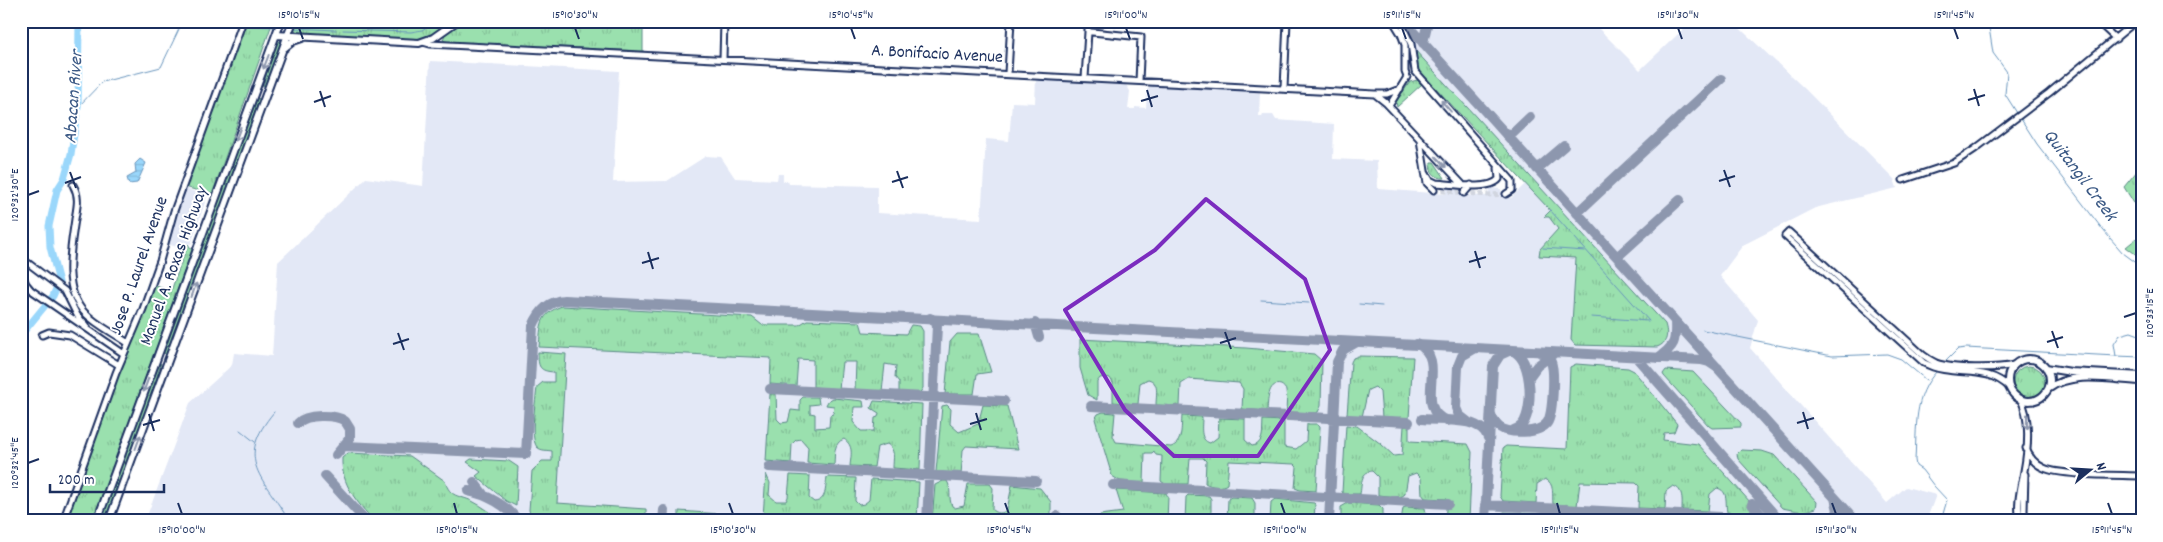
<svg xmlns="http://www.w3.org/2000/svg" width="2163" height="542" font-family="Dekko,sans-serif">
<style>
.built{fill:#e3e8f6}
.grass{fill:url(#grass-tufts);stroke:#5a8886}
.water{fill:url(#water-rules);stroke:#6794bc}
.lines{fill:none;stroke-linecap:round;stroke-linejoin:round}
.stream{stroke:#6794bc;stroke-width:1}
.river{stroke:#9ad7fb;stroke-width:7}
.taxiway{stroke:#8d97ae;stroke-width:10}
.minor-tunnel{stroke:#d1d5df;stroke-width:5;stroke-dasharray:5 2.5;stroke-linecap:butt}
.minor-casing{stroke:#1b2f5e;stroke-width:9}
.major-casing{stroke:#1b2f5e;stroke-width:10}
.minor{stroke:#fff;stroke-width:5}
.major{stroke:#fff;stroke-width:6}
.oneway{stroke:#8d97ae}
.marked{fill:none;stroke:#7b2cbf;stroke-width:4;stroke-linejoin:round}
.ticks{fill:none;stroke:#1b2f5e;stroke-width:2}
.labels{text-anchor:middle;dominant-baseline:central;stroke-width:4;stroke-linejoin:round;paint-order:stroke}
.street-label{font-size:18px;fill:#1b2f5e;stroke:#fff}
.water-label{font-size:19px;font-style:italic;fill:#3b5985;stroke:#fff}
.neatline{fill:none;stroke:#1b2f5e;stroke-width:2}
.ticks-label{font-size:12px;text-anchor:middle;fill:#1b2f5e}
</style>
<defs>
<pattern id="grass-tufts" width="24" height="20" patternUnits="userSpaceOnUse" patternTransform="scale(1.25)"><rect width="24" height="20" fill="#9ae0ae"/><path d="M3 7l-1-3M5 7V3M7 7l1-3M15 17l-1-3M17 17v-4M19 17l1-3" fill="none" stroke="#84c098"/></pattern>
<pattern id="water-rules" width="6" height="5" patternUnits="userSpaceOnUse" patternTransform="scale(1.25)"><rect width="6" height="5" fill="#9ad7fb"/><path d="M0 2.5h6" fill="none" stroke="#84b9da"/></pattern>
</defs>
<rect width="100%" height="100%" fill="#fff"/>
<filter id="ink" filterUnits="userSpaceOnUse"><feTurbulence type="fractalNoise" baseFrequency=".02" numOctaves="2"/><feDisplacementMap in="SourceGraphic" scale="10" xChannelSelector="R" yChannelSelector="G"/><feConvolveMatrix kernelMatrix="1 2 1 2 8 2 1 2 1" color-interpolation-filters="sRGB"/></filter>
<g filter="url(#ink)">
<path class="built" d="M1404 21H1591L1640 70 1692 21H1732L1805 89 1894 179 1897 188 1815 208 1743 245 1720 276 1758 320 1750 348 1887 503 1906 487 1936 495 1926 521H145L190 403 232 365 234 353 272 356 278 262 366 178 423 186 430 61 619 71 613 182 667 181 706 156 721 157 735 178 777 180 778 174H783V181H788L789 184 877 186V213L981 219 986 139 1009 141 1012 102 1035 103 1036 78 1124 82 1130 91 1128 109H1135V107L1146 108 1147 90 1152 83 1260 90 1259 117H1262L1263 115H1273L1276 120 1334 124 1333 159 1377 161 1378 189 1446 194 1447 186H1459V195L1488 196 1489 188 1501 189V197L1511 198 1526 183 1416 61 1412 37Z
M184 188 207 196 191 244 188 243 184 249 167 244 174 217Z"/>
<path class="grass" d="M246 21H273L213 192 209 194 185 187Z
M297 21H454L423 39 412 40 299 33 294 29Z
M461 21H643V51L448 42 443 40 445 34Z
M282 39 266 85 263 86 275 46Z
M1414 49 1665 324C1668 334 1668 343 1657 347L1575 345 1571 340 1576 258 1539 256 1540 249 1558 229 1549 217H1544L1550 211 1548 208 1417 68Z
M1417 80 1422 84 1397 107 1396 102 1410 82Z
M256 96 259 99 249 133 166 355 164 353Z
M1431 162H1434L1445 178C1436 179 1428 171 1431 162Z
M2142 165V216L2124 187Z
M2142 234V259L2126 247Z
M188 244 192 250 93 521H67L127 350 153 285 171 291Z
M562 306 752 317 762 325H799L807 320 860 322 863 332 906 334 911 325 920 326 923 331V388L919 394 899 393V382L895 377 896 366 885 364 882 392 855 390 856 362H842L839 389 813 387V360L798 359 796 386 770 384 771 358 539 347C541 325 539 314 562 306Z
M957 334H979L991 372 977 374 974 394H945L950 342Z
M1080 339 1246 348 1314 354 1322 361 1321 406 1318 412 1316 413 1287 412C1285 406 1288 398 1286 391 1286 389 1283 386 1281 385 1267 381 1268 403 1267 411L1242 409 1243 389 1239 383 1189 379 1181 384 1180 406 1156 405C1156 395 1160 382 1148 379L1140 383 1138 404 1113 402V383L1110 378 1105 377 1100 378 1097 382V400L1088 395 1080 368Z
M538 352 566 354 557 503 646 509V521H532L529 510 532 471 542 461H552V451C547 450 541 451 537 447 529 437 536 400 537 387L543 382H554V372C539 371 538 367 538 352Z
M1358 356 1413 357 1409 418 1382 417 1380 392 1375 387 1368 390 1362 417 1347 415 1351 362 1353 358Z
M161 363 150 399 105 521H101L156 371Z
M1576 364 1628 368 1634 371 1677 424 1674 432 1664 433 1663 440 1698 444 1751 503 1752 511 1748 514 1727 512C1725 502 1729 491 1717 488L1710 494 1708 511 1682 510C1682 501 1684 489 1673 486L1666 491 1665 509 1638 508 1639 486 1636 483 1580 482 1577 506 1553 504C1552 495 1555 483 1545 479L1537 484 1536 503 1503 501 1500 496 1503 448 1506 446 1567 449 1570 367Z
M2013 382a16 16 0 1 1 32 0a16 16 0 1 1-32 0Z
M1666 370 1693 372 1741 423V427L1712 428 1709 426 1664 376 1663 374Z
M770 394H776L777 419 781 423 788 422 791 410 800 411V400L803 397H818L819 404 810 405V413L815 414V428L829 427 830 415 833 414 834 406 826 405 828 401 833 398 863 401 864 407H854L853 422 861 431H874L875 418 878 417 879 413 871 408 874 401 922 404 920 470 893 468C893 459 896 449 887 444L877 447 874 467 850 466C851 455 854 446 844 439 833 443 835 454 834 465L807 463 808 447 801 439 796 440 792 444 791 463 766 461Z
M947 405 951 409 950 424 959 432 978 424 983 405 1007 406 1018 449 966 446 963 450 961 474 936 472 942 406Z
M1103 412 1115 413 1113 436 1116 442 1171 447C1183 443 1181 427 1182 416L1202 417C1202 427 1199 440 1210 443L1218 437 1219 418 1245 419V440L1252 446C1265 444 1262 430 1263 420L1284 421V447L1296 449 1306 441 1307 424H1317L1320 427 1316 491 1300 490 1295 488 1297 467 1294 464 1229 461 1227 484C1222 488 1211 487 1205 483L1206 461 1203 458H1190L1188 484H1165L1161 481 1162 456 1156 455 1154 451 1152 453H1145L1144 483 1120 481 1112 476 1095 419 1098 414Z
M1346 425 1357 426 1381 444 1394 456 1402 455 1404 426 1409 427V441L1468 444 1472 452 1469 521H1445L1446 509 1448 504 1447 499 1425 498 1422 494 1421 478 1416 473 1408 476 1405 494 1401 497 1378 495V477L1372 471C1360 472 1362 485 1360 494H1345L1342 492Z
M1741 450 1762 451 1774 455 1817 502 1816 508 1803 512 1782 508 1738 459 1737 454Z
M348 453 410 456 445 481C450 498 459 495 472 501 482 506 493 514 502 521H374C357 502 341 485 342 458Z
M471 459 509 461 518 467 516 506 506 501 476 476 481 472 467 462Z
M766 474 770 483 769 495 776 501H786L788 497 790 475 810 476 809 498 814 502C827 501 825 488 827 477L856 478 855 501 859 505 864 504 869 500 871 479 919 482 917 521H679V511L763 517Z
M943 481H947C952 489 948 498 952 506L955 508 964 506 968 484H990L993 488 992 509C997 514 1002 514 1007 510L1012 485 1040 488 1051 502V521H932L935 485Z
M1116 490 1166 493 1168 497 1167 521H1101L1100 515 1123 512Z
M1188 495 1209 496 1211 499V521H1185L1186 497Z
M1231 497 1252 498 1255 503V521H1227L1228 499Z
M1275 499 1314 503 1315 504 1314 521H1270L1271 502Z
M1348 503 1379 505 1383 509V521H1341V507Z
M1405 507 1425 508 1427 521H1401L1403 508Z
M1504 512 1554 515 1555 521H1499V516Z
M1575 516 1598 517V521H1573Z"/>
<path class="water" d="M140 159 146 163 137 183 129 184 127 178 136 173 135 164Z"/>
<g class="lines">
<path class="stream" d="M1988 21 1993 53 2007 72 2005 94 2017 113
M247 26 274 27
M294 28 336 30
M343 30 411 32 422 30 437 21
M78 107 102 82 161 67 179 29 180 21
M2021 119 2037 144 2103 230 2123 253 2142 267
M1550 210 1649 321
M1543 248 1585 251
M1261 300 1309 303
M1359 304 1382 306
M1591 317 1648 321
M1703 330 1832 356 1887 354 1901 359 1926 380
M2142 336 2131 332 2120 335 2114 344 2116 356 2142 357
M1944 363 1958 349 1966 348 2116 356
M1937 371C1913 396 1917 428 1915 460L1916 466 1922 470 1934 486 1947 500 1941 521
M274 412C233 461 264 477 289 521
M240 430 255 442"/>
<path class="river" d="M21 335 53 296 59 282 50 247 49 226 57 190 64 179 71 154 78 107 79 21"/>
<path class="taxiway" d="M1408 26 1856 521
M1423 43 1428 21
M1509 137 1530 117
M1537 169 1564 146
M1577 213 1721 79
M1617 257 1680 200
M1035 323 1039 337
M1417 344C1451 360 1411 407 1447 421
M1636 357 1780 521
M1658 358C1675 346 1676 342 1675 321
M1529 377 1537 366 1553 354
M770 389 1004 401
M1091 406 1409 422
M1491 414C1492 419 1495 423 1499 427 1509 434 1539 434 1547 423 1553 415 1555 371 1551 362 1548 357 1543 354 1539 352
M1422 419C1441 421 1482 416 1488 438
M1468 422 1459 415 1456 408 1458 366 1462 356 1474 349
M298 423C306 414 335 414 345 421L350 429V438L336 455
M344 446 526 454 533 326C539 312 549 301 564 300L1701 360 1709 362 1718 368
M769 467 1036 481
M325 476 366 521
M474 482 483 494
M1113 485 1448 504
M468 491C486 494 508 506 518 521
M1752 504 1766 521
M1485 505 1779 520
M234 521H238
M663 521 664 510
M927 521 937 326 935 321 930 318
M1057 521V516
M1329 521 1337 362 1343 350 1357 342
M1485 521 1493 366 1500 355 1511 350C1532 357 1533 403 1525 420 1523 425 1519 428 1514 430
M1834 521 1838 510 1835 498"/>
<path class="minor-tunnel" d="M1434 190 1488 195 1506 194"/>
<defs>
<path id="minor" d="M1393 21 1401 34 1405 45V72L1407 77
M1400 21 1411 44 1415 71 1512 181V190L1506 194
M2097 21 2116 39
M1088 32V23
M423 42 430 44 1375 94H1387L1400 89
M723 59 724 21
M1008 73 1011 21
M1085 78 1088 32H1092L1141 37 1139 81
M1284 88 1287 21
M1376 95 1386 103 1462 184
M1389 106 1407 77
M1420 140 1427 183 1434 190
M1425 172 1430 180 1436 183C1451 184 1490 191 1499 179L1498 168
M1903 180 1954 163 1975 149 2049 93 2136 21
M73 185C80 197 77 207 75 219 71 248 62 288 84 312 96 325 114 333 128 343
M1464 193 1471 185
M21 261 28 263 65 291 77 315 87 327
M21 272 26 284 31 290 124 354
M42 335 49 332 70 335 119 365
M2010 388C1985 363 1954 379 1924 363L1785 236 1789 232 1923 355C1927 358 1932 361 1936 363 1952 369 1997 369 2014 365
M2020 398C2031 417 2028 450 2024 471 2021 488 2016 504 2020 521
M2026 448C2029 457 2035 464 2044 468 2061 476 2120 475 2142 476
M2025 474 2024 511 2026 521
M63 521 116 373 143 309 160 261 174 211 243 21"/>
<path id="major" d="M276 35 419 43 433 38 457 21
M283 49 293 41 302 38
M2008 380a21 21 0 1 1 42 0a21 21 0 1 1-42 0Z
M2046 368 2071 372 2142 376
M2048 389C2072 370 2113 380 2142 381
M97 521 281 21
M109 521 293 21"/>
</defs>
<use href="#minor" class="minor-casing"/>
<use href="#major" class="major-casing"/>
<use href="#minor" class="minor"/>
<use href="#major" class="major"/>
</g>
<defs><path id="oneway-shaft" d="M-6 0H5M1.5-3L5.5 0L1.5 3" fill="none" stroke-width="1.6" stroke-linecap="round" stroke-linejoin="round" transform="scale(1.25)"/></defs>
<g class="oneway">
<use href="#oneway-shaft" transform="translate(266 62) rotate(111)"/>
<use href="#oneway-shaft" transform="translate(1446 106) rotate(-131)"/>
<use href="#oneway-shaft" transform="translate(238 134) rotate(110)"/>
<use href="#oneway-shaft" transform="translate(1441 162) rotate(46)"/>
<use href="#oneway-shaft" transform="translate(194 290) rotate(-70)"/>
<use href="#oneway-shaft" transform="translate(146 385) rotate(110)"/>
<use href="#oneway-shaft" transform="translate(2027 422) rotate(90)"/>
<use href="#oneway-shaft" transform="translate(138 442) rotate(-70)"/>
</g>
</g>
<path class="marked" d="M1206 199 1305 279 1330 350 1258 456H1174L1125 410 1065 310 1155 250Z"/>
<path class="ticks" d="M299 28 303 39M575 28 579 39M851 28 855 39M1126 28 1130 39M1402 28 1406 39M1678 28 1682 39M1954 28 1958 39M1974 89 1979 106M1147 90 1152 107M320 91 325 107M1968 100 1985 95M1141 101 1158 96M314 102 331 96M1724 170 1730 187M897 171 903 188M70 172 76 188M1719 181 1735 176M892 182 908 177M65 183 81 177M28 195 39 191M1475 251 1480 268M648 252 653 269M1469 262 1486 257M642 263 659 258M2124 317 2136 313M2052 331 2058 348M1225 332 1231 349M398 333 404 350M2047 342 2063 337M1220 343 1236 338M393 344 409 339M1803 412 1808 429M976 413 981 430M149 414 154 431M1797 423 1814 418M970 424 987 419M143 425 160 420M28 463 39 459M178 503 182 514M454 503 457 514M729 503 733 514M1005 503 1009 514M1281 503 1285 514M1557 503 1560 514M1832 503 1836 514M2108 503 2112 514"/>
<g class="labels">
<g class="street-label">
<text transform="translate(937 55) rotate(3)">A. Bonifacio Avenue</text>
<text transform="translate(140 266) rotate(-71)">Jose P. Laurel Avenue</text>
<text transform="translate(175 266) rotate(-70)">Manuel A. Roxas Highway</text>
</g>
<g class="water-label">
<text transform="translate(75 97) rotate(-86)">Abacan River</text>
<text transform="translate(2079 176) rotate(53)">Quitangil Creek</text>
</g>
</g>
<rect width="2163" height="542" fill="none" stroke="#fff" stroke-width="55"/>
<g transform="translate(2090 470) rotate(72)" stroke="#ffffff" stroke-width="4" paint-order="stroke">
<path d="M0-4L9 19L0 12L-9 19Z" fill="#1b2f5e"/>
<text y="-8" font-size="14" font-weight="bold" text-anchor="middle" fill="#1b2f5e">N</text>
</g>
<path d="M50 484v8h114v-8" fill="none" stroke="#1b2f5e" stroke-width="2.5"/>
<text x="58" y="484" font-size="15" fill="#1b2f5e" stroke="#ffffff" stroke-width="4" paint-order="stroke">200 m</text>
<rect x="28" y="28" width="2108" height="486" class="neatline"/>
<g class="ticks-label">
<text x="299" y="18">15°10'15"N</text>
<text x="575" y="18">15°10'30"N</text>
<text x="851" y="18">15°10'45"N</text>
<text x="1126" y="18">15°11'00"N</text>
<text x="1402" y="18">15°11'15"N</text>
<text x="1678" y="18">15°11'30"N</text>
<text x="1954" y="18">15°11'45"N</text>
<text transform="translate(14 195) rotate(-90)" y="4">120°32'30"E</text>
<text transform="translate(2149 313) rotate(-90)" y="4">120°33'15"E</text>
<text transform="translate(14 463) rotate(-90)" y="4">120°32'45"E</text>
<text x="182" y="533">15°10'00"N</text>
<text x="457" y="533">15°10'15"N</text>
<text x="733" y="533">15°10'30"N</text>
<text x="1009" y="533">15°10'45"N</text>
<text x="1285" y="533">15°11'00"N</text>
<text x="1560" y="533">15°11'15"N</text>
<text x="1836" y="533">15°11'30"N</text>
<text x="2112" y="533">15°11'45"N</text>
</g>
</svg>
